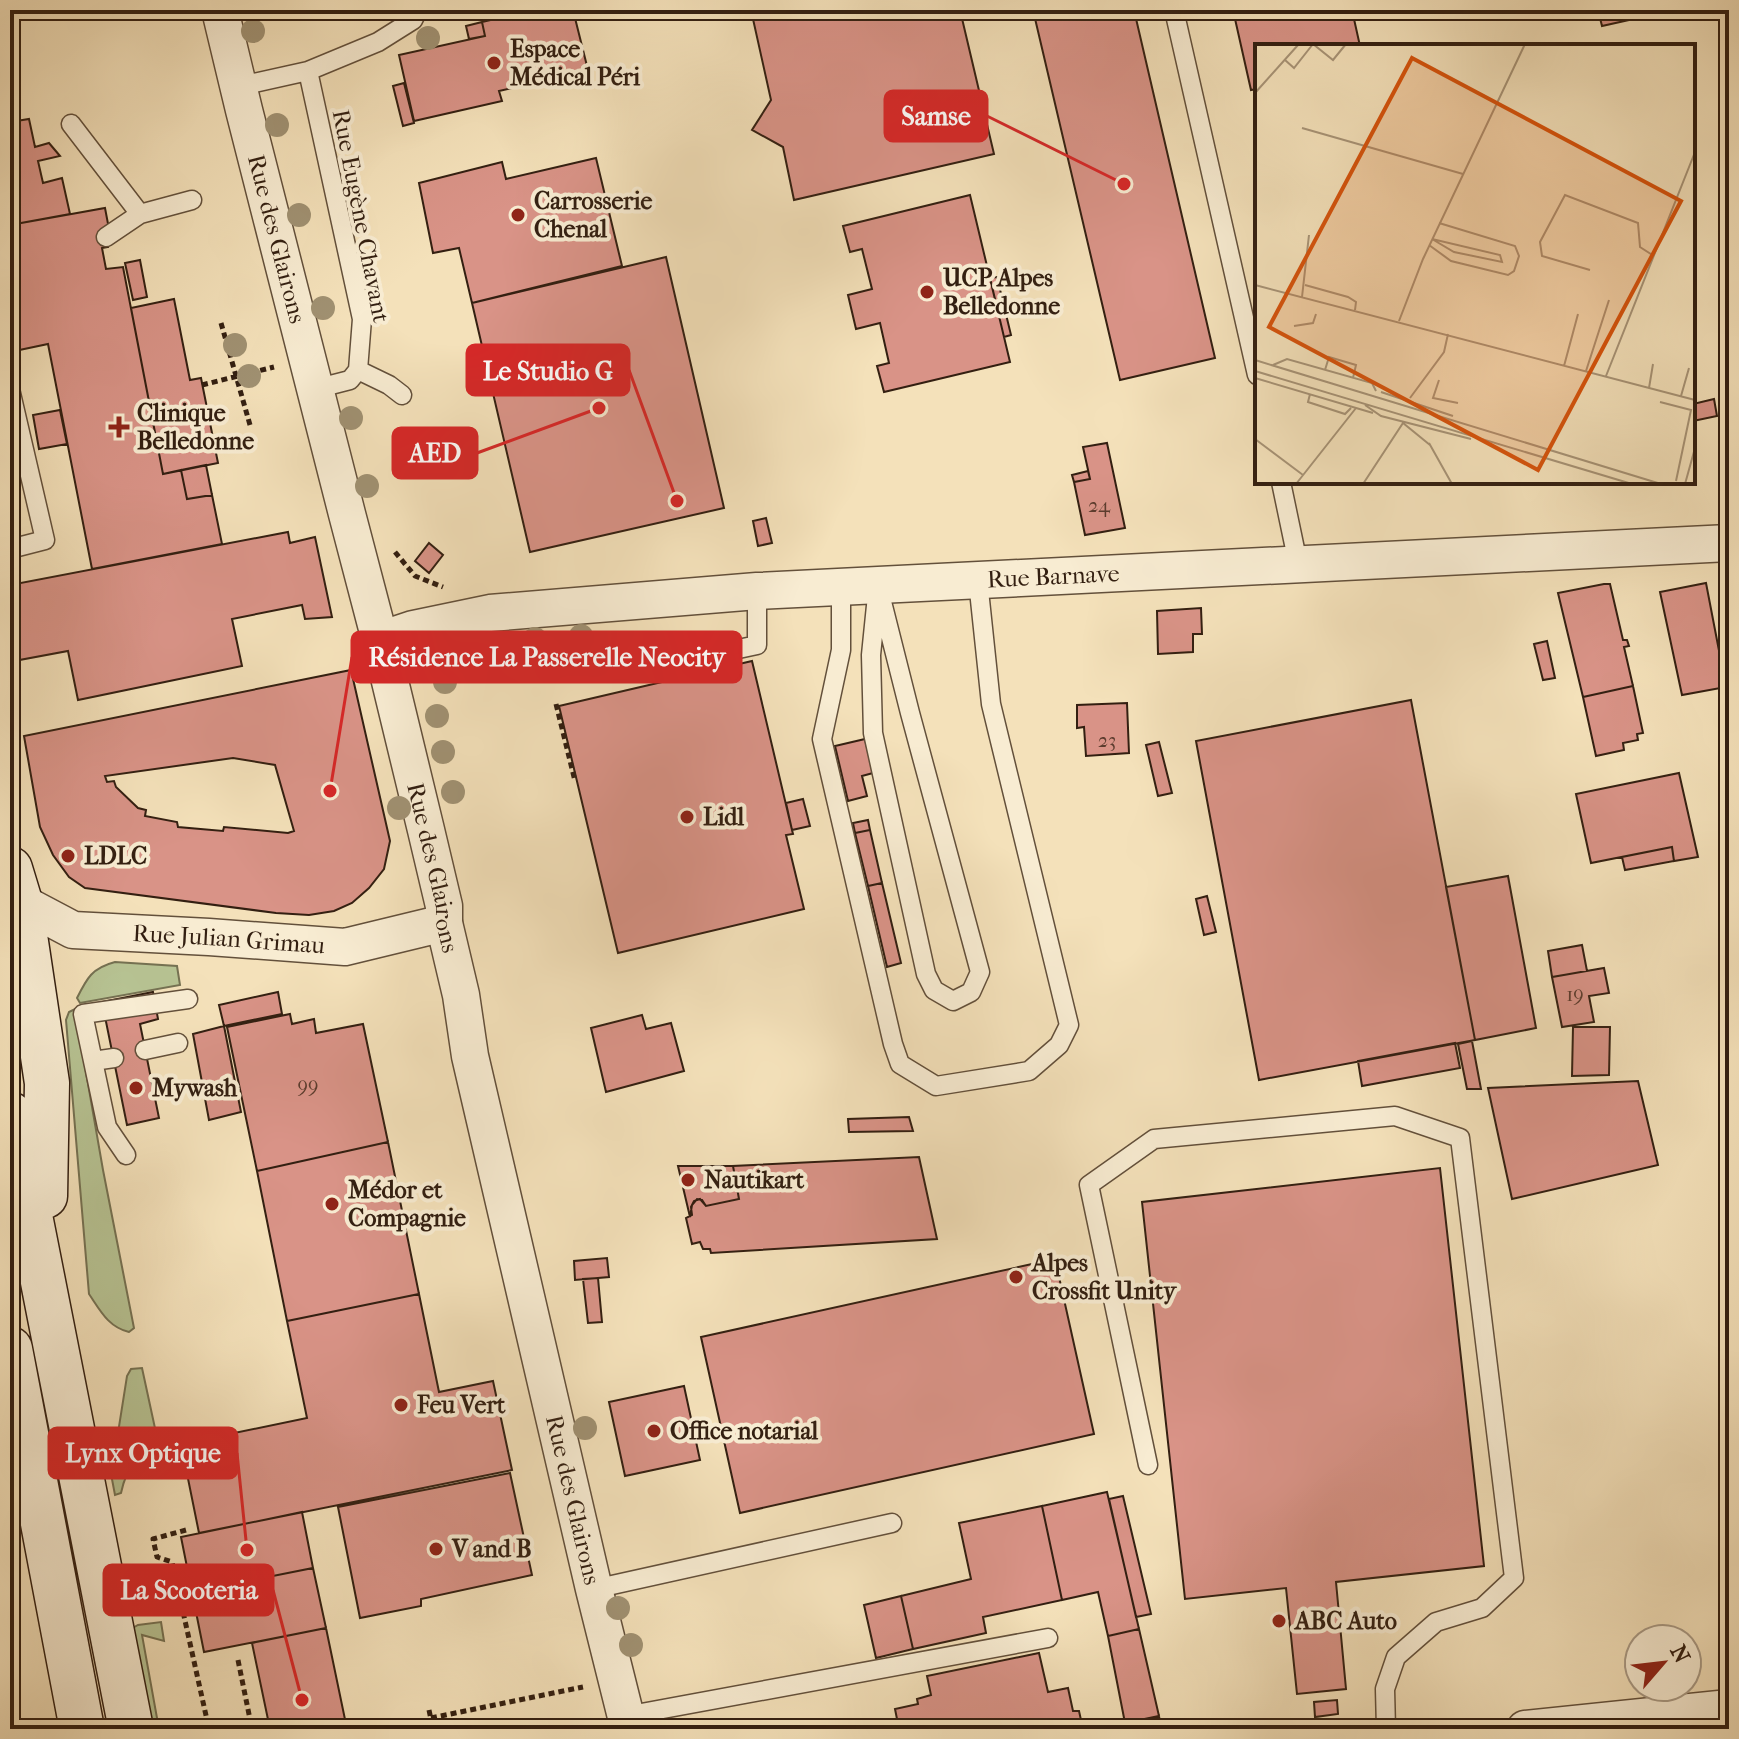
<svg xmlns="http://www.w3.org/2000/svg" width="1739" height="1739" font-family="'IM FELL French Canon',serif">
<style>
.green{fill:#b7c393;stroke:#757152;stroke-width:2}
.building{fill:#d99387;stroke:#331f11;stroke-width:2;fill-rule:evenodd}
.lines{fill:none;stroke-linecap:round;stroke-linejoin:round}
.lane-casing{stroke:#63503b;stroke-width:21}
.street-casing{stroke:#63503b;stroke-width:39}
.secondary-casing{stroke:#331f11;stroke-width:47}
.path{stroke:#331f11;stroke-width:5;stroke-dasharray:6 4;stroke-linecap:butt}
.lane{stroke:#f8ecd2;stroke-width:18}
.street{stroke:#f8ecd2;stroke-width:36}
.secondary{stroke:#f8ecd2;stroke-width:44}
.tree{fill:#a09172}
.poi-dot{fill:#8f2418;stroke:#f8ecd2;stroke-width:3}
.labels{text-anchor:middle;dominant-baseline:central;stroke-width:8;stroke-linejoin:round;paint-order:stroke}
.number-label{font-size:20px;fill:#5c3c2e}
.poi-label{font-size:24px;font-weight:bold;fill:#331f11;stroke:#f8ecd2;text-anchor:start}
.street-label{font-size:24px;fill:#331f11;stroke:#f8ecd2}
.inset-road{fill:none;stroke:#a79376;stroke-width:2}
.view{fill:#d6530c;fill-opacity:0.15;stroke:#d6530c;stroke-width:4}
.inset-edge{fill:none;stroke:#331f11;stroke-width:4}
.leader{fill:none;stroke:#d62828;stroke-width:3}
.callout-dot{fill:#d62828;stroke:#f8ecd2;stroke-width:3}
.callout{fill:#d62828;stroke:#d62828;stroke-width:3}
.callout-label{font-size:26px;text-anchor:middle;font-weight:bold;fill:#fff}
</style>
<rect width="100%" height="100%" fill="#f4e1ba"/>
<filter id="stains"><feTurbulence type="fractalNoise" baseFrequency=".0025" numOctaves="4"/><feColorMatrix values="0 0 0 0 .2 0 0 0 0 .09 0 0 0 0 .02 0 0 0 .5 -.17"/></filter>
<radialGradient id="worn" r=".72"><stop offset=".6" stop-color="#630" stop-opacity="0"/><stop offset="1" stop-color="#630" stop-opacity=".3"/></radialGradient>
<path class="green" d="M115 962 177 966 180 985 80 1003 77 998C87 978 92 968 115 962Z
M75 1009 103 1170 134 1328 129 1332C108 1327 100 1310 89 1294L66 1020 69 1012Z
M142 1368 161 1456C134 1461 127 1465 121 1493L115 1495 107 1453 112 1437 118 1433 127 1376 131 1369Z
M161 1622 164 1641 142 1635 159 1729H150L131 1629 138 1625Z"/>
<path class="building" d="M533 10H573L588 70 499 91 502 101 414 121 399 55 485 36 482 22Z
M751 10H960L994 154 794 200 783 147 752 130 771 100Z
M1033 10H1134L1215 358 1120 380Z
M1233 10H1352L1360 46H1257V89L1251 90Z
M1598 10H1655L1656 14 1602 26Z
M482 22 485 36 469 39 466 26Z
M404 83 414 123 403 126 393 86Z
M29 119 35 147 49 143 60 156 38 161 43 183 62 178 70 214 10 225V122Z
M596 158 622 266 472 303 459 248 433 253 419 183 502 162 506 179Z
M970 195 1010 362 884 392 877 366 889 363 880 323 856 329 848 295 872 289 862 249 850 252 843 226Z
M105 208 109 229H105L108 247 102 248 106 269 123 267 163 474 181 470 187 499 212 495 222 544 92 569 48 344 10 352V225Z
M666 257 724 508 530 552 472 303Z
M140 260 147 297 133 300 125 263Z
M997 277 1011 335 1004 337 990 278Z
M174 299 190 380 201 378 218 463 163 474 131 308Z
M1714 399 1717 416 1693 421V404Z
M60 410 67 444 39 449 33 415Z
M1107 443 1125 528 1085 535 1074 482 1090 479 1083 447Z
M206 465 212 495 187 499 181 470Z
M1088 471 1090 479 1074 482 1072 475Z
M766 518 772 543 758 546 753 521Z
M288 532 290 543 315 537 332 617 305 619 302 605 232 619 242 666 78 700 68 651 14 661 10 637V585Z
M429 543 443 555 429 573 415 561Z
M1706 583 1726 687 1682 695 1660 592Z
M1604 584H1610L1623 640H1627L1629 646 1624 647 1633 686 1583 697 1558 593Z
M1201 608 1202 634H1193V652L1158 654 1157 611Z
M1547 641 1555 678 1543 680 1534 644Z
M752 661 792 830 793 834 786 835 804 909 618 953 559 706Z
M351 670 390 841 384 869 369 888 352 903 334 911 309 915 276 913 85 888 69 877 53 855 40 827 24 736ZM233 758 275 765 294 831 288 833 224 827 223 831 178 827 177 822 145 816 146 810 138 808 116 787 114 781 107 782 105 776Z
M1633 686 1643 733 1637 734 1638 740 1623 743 1624 750 1596 756 1583 697Z
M1411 700 1475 1040 1259 1080 1196 741Z
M1127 703 1129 753 1086 756 1084 727 1077 728V705Z
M865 739 873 773 862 776 867 796 848 801 835 746Z
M1159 742 1172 793 1158 796 1146 745Z
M1679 773 1698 857 1674 861 1672 847 1591 863 1576 794Z
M803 799 810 826 792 830 786 803Z
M868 820 870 830 855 833 853 823Z
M870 830 882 883 868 886 855 833Z
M1672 847 1674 861 1625 870 1622 857Z
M1508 876 1536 1028 1475 1040 1446 887Z
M882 883 901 963 887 967 868 886Z
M1207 896 1216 932 1204 935 1196 899Z
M1582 945 1587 971 1552 977 1548 951Z
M1604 968 1609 993 1589 996 1594 1022 1562 1027 1552 977Z
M153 992 158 1019 140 1024 159 1118 127 1125 102 1002Z
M278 992 282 1014 224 1026 219 1005Z
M290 1014 292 1024 314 1019 316 1033 363 1024 388 1142 257 1171 227 1027Z
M642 1015 646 1029 671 1023 684 1071 606 1092 591 1028Z
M224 1026 241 1112 209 1120 193 1034Z
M1573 1027H1610L1609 1075 1572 1076Z
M1472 1041 1481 1089H1467L1458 1044Z
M1455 1043 1460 1068 1362 1086 1358 1061Z
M1638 1081 1658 1165 1512 1199 1488 1088Z
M909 1117 913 1131 849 1132 848 1119Z
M388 1142 419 1294 287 1321 257 1171Z
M919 1157 937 1239 711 1253 710 1249H703L700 1242 692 1244 686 1218 692 1215 691 1207 694 1201 700 1199 706 1206 739 1199 733 1166Z
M678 1166H733L739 1199 706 1206 702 1200 697 1199 692 1205 690 1217Z
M1440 1168 1484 1566 1336 1582 1346 1689 1297 1694 1286 1588 1185 1599 1142 1202Z
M607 1258 609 1277 575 1280 574 1261Z
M1055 1259 1094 1434 740 1513 701 1337Z
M598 1278 602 1322 588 1323 583 1279Z
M419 1294 439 1392 493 1381 512 1470 199 1533 181 1444 307 1418 287 1321Z
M684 1386 700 1460 625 1476 609 1402Z
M510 1473 532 1575 421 1599V1606L360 1618 338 1507Z
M1107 1492 1139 1629 1108 1636 1098 1592 1062 1600 1042 1506Z
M1123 1496 1151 1614 1136 1617 1109 1499Z
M1042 1506 1062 1600 983 1617 986 1633 913 1649 901 1596 971 1579 959 1523Z
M302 1512 313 1568 192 1592 181 1537Z
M313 1568 326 1628 204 1652 192 1592Z
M901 1596 913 1649 876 1658 864 1605Z
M326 1628 347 1729H270L252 1643Z
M1139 1629 1159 1716 1125 1723 1108 1636Z
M1039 1653 1048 1692 1068 1688 1073 1711H1079L1083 1729H899L895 1709 918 1704 917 1699 931 1695 927 1676Z
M1337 1700 1338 1714 1315 1717 1314 1702Z
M1159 1716 1161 1729H1126L1125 1723Z"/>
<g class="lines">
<defs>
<path id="lane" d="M1174 10 1257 375
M308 71 362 319 358 370 350 380 315 389
M240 86 308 71 378 42 413 20 418 10
M71 124 140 214 192 200
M106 237 140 214
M358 370 389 385 402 395
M10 389 45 540 10 549
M1281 482 1295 549 1290 565
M878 586 910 713 980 972 971 992 953 1001 934 990 926 974 873 733 871 655Z
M841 587V650L822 739 893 1044 900 1064 936 1086 1029 1071 1059 1045 1069 1025 991 704 978 581
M729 651 757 645V591
M145 1050 178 1043
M93 1061 114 1058
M126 1155 107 1127 83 1014 188 999
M1148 1465 1089 1185 1154 1139 1395 1116 1460 1138 1514 1578 1482 1608 1436 1622 1396 1657 1385 1689 1386 1729
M594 1589 892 1523
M625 1716 1048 1638"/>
<g id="street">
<path id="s1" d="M220 10 244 110 347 514 380 640 426 830 444 906V923L461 995 470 1056 594 1589 629 1729"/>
<path id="s2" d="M380 640 413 629 490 613 757 591 1729 543"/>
<path id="s3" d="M20 902 73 930 209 937 345 947 444 923"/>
<path d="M1525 1729 1729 1708"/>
</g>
<path id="secondary" d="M10 869 20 902 47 1083 45 1196
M10 1114 131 1729
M10 1349 82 1729"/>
</defs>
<use href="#lane" class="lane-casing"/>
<use href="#street" class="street-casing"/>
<use href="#secondary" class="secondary-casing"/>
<path class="path" d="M221 323 250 425
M202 385 274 367
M395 552 415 576 443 587
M556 704 575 781
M186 1530 153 1539 157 1557 172 1562 209 1729
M238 1660 252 1729
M429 1710 433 1729
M431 1718 583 1687
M263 1729 270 1728"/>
<use href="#lane" class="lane"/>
<use href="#street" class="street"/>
<use href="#secondary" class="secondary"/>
</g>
<g class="tree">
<circle cx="253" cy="31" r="12"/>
<circle cx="428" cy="38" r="12"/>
<circle cx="277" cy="125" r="12"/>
<circle cx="299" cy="215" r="12"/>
<circle cx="323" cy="308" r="12"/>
<circle cx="235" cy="345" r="12"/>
<circle cx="249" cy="376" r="12"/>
<circle cx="351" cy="418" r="12"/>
<circle cx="367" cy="486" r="12"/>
<circle cx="581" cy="636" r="12"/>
<circle cx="535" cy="639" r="12"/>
<circle cx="445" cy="682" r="12"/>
<circle cx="437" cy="716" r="12"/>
<circle cx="443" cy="752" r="12"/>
<circle cx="453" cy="792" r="12"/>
<circle cx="399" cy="808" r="12"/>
<circle cx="585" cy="1428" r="12"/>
<circle cx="618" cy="1608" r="12"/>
<circle cx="631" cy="1645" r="12"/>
</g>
<g class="poi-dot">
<circle cx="494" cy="63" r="8"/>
<circle cx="518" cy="215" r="8"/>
<circle cx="927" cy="292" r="8"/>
<path d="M115 415h8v8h8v8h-8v8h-8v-8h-8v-8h8z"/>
<circle cx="687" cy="817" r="8"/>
<circle cx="68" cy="856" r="8"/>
<circle cx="136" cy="1088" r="8"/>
<circle cx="688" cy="1180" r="8"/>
<circle cx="332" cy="1204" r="8"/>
<circle cx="1016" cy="1277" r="8"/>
<circle cx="401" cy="1405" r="8"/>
<circle cx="654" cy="1431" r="8"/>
<circle cx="436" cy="1549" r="8"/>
<circle cx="1279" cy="1621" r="8"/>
</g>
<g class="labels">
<g class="number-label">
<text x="1099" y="505">24</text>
<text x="1107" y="740">23</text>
<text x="1575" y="994">19</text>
<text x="308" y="1085">99</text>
</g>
<g class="poi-label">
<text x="510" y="49">Espace<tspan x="510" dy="28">Médical Péri</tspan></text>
<text x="534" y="201">Carrosserie<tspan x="534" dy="28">Chenal</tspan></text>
<text x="943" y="278">UCP Alpes<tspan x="943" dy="28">Belledonne</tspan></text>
<text x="137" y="413">Clinique<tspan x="137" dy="28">Belledonne</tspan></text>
<text x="703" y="817">Lidl</text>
<text x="84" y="856">LDLC</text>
<text x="152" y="1088">Mywash</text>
<text x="704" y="1180">Nautikart</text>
<text x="348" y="1190">Médor et<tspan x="348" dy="28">Compagnie</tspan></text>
<text x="1032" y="1263">Alpes<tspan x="1032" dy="28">Crossfit Unity</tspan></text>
<text x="417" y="1405">Feu Vert</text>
<text x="670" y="1431">Office notarial</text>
<text x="452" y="1549">V and B</text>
<text x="1295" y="1621">ABC Auto</text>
</g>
<g class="street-label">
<text transform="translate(361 216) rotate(79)">Rue Eugène Chavant</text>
<text stroke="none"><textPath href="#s1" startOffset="236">Rue des Glairons</textPath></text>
<text stroke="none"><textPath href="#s2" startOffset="678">Rue Barnave</textPath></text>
<text stroke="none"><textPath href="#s1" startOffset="884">Rue des Glairons</textPath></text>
<text stroke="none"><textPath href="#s3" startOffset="216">Rue Julian Grimau</textPath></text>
<text stroke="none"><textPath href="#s1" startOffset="1532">Rue des Glairons</textPath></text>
</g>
</g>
<g transform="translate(1255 44)">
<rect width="440" height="440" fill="#f4e1ba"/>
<path class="inset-road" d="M58 0 78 16 91 0M30 16 39 24 58 0M0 49 43 1M47 84 208 130M177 195 245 211 247 218 199 208ZM174 201 196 217 253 231 259 227 264 212 260 202 184 179M335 226 287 212 285 198 310 151 383 179 385 203 399 212M0 241 440 356M50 241 93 253 101 258 100 266M47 253 54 191M144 277 168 215 270 0M39 282 58 279 61 270M0 316 406 440M18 321 32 315 117 339 121 347M309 322 323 270M70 326 74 313 101 321 98 334M0 327 377 440M331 327 354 256M351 332 440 108M0 334 118 369M184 336 178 354 203 359M394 344 398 320M126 348 198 372M55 350 53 358 90 370 96 364M426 352 434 324M155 354 189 308 193 290M405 358 436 366 421 437M110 361 126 372 216 395M0 395 48 431M174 399 197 440M41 440 101 364M108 440 148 379 175 401M430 440 440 404"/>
<path class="view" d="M157 14 426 157 283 426 14 283Z"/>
<rect width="440" height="440" class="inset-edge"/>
</g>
<path class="leader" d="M1124 184L987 116M677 501L629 370M599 408L477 453M330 791L352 657M247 1550L237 1453M302 1700L273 1590"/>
<g class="callout-dot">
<circle cx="1124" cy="184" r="8"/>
<circle cx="677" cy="501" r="8"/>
<circle cx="599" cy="408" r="8"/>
<circle cx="330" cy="791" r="8"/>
<circle cx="247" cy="1550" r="8"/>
<circle cx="302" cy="1700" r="8"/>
</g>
<g class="callout">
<rect x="885" y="91" width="102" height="50" rx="8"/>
<rect x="467" y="345" width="162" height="50" rx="8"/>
<rect x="393" y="428" width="84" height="50" rx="8"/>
<rect x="352" y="632" width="389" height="50" rx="8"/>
<rect x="49" y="1428" width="188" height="50" rx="8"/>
<rect x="104" y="1565" width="169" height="50" rx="8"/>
</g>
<g class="callout-label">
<text x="936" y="125">Samse</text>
<text x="548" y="380">Le Studio G</text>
<text x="435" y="462">AED</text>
<text x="547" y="666">Résidence La Passerelle Neocity</text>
<text x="143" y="1462">Lynx Optique</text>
<text x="189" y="1599">La Scooteria</text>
</g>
<rect width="1739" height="1739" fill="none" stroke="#f4e1ba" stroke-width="40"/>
<rect x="12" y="12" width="1715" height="1715" fill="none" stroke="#331f11" stroke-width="4"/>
<rect x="20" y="20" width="1699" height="1699" fill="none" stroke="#331f11" stroke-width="2"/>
<g transform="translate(1663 1663) rotate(62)"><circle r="38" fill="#f8ecd2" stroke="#a99a85" stroke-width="2"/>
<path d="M0-6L14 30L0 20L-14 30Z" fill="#8f2418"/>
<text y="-12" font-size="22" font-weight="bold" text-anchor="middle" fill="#331f11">N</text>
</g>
<rect width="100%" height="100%" filter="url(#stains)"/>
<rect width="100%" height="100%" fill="url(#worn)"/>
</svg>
